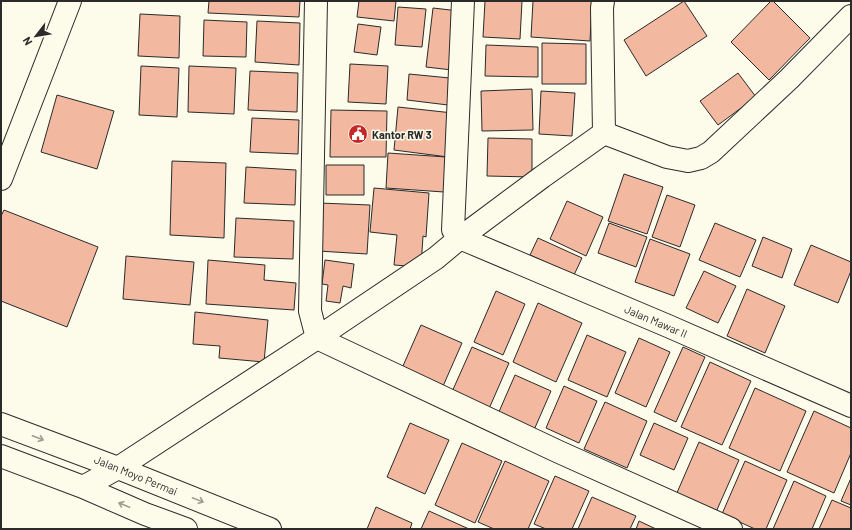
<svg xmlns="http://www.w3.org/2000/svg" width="852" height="530" font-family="Barlow,sans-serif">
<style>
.building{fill:#f2b8a0;stroke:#2b2b2b}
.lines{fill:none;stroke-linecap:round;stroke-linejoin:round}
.minor-casing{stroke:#2b2b2b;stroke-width:24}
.minor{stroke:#fdfbea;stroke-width:22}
.oneway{stroke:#9e9d94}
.labels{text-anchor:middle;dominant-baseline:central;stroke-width:3;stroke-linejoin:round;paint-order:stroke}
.poi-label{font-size:11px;font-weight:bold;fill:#2b2b2b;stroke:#fdfbea;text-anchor:start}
.street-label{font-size:11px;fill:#2b2b2b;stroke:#fdfbea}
</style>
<rect width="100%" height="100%" fill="#fdfbea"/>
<path class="building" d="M209 1H300L299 17 208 13Z
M359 1H396L394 21 357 17Z
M485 1H522L520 39 483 37Z
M533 1H592L590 41 531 37Z
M684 1 707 36 646 76 624 40Z
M771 1H773L810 38 769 80 731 42Z
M398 7 426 9 422 47 395 45Z
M433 8 459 11 452 70 426 67Z
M140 14 180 16 179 58 138 56Z
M204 20 247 22 246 57 203 56Z
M257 21 300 23 299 65 255 62Z
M358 24 381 27 377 55 354 52Z
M542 43 586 44V84H542Z
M486 45 538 47V77L485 76Z
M350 64 388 66 386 104 348 102Z
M141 66 179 68 177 117 139 115Z
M189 66 236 68 234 114 188 112Z
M250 71 298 73 297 112 248 110Z
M738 73 756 97 718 125 700 101Z
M409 74 450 78 448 105 407 100Z
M532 89 533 130 482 131 481 91Z
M541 91 575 93 572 136 539 134Z
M57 95 114 111 97 169 41 152Z
M398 107 453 113 448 157 394 150Z
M331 110 387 111 386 157H330Z
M252 118 299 120 298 154 250 152Z
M488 138 532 139V177L487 176Z
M388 153 446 157 444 192 386 188Z
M172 161 226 163 224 238 170 235Z
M326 165H364V195H326Z
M246 167 296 170 295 205 244 203Z
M624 174 663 187 647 234 608 221Z
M374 188 429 193 426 237 423 236 421 267 394 265 397 235 370 232Z
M667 195 695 205 680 247 652 237Z
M567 201 603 217 586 256 550 239Z
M319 203 370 205 367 254 318 251Z
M4 210 98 247 67 327 1 301V216Z
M236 218 294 221 293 259 234 257Z
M609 223 647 237 636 267 598 253Z
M715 223 756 240 740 277 699 260Z
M763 237 792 249 782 278 752 266Z
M538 238 582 258 574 275 530 255Z
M650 239 690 254 674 296 635 282Z
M811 245 851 262V271L838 303 794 285Z
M126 256 194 262 190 305 123 299Z
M208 260 265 265 264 280 296 283 294 310 206 304Z
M325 260 354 264 351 288 343 286 340 303 326 301 328 285 322 284Z
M704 271 736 286 718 323 686 308Z
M747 289 785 306 765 353 727 336Z
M496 291 525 304 503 355 474 342Z
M538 303 582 323 556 382 513 362Z
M195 312 268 320 264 362 219 358 220 346 193 344Z
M421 325 462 343 440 393 399 375Z
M587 335 626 352 607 397 568 380Z
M639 338 670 352 646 407 615 393Z
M472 347 509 363 488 411 451 394Z
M683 347 705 357 676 422 654 412Z
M710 362 751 381 722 445 681 427Z
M515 375 551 391 534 430 498 414Z
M564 386 597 401 579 443 546 428Z
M755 388 806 411 780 471 729 448Z
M605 402 647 421 627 468 584 449Z
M814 411 851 428V453L834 493 787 472Z
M410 423 449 440 425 494 387 477Z
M654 423 688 438 674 470 640 455Z
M699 442 739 460 716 512 676 495Z
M462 443 502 461 475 523 435 505Z
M505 461 549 481 528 529H494L478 522Z
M745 461 787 480 766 529H755L722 514Z
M555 476 589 491 572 529H546L534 524Z
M851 478V505L841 501Z
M794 481 826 496 812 529H773Z
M592 497 636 516 630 529H578Z
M832 500 851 508V529H819Z
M376 507 412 523 410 529H367Z
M429 511 469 529H421Z
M639 521 656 529H636Z"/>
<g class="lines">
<defs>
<path id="minor" d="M316 1 310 311 317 338 559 452 731 529
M463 1 453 230 456 234 460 238 668 326 851 406
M604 133 667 157 688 161 701 158 711 152 789 79 851 16
M1 179 70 1
M1 424 118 468 270 529
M1 456 83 487 145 514 186 529
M83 487 118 468 317 338 436 258 460 238 542 177 604 133 602 8 603 1"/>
</defs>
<use href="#minor" class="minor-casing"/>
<use href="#minor" class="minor"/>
</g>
<defs><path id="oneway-shaft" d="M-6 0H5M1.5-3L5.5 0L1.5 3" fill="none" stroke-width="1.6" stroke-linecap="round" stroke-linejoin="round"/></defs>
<g class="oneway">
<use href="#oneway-shaft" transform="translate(38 438) rotate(21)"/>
<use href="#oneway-shaft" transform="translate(198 500) rotate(22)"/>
<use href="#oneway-shaft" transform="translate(124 505) rotate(-157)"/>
</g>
<defs>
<symbol id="civic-disc" viewBox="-11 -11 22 22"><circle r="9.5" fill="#c62828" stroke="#fdfbea"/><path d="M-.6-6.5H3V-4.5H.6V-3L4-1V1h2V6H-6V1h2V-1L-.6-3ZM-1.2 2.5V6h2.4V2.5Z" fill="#fff"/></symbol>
</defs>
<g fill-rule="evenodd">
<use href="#civic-disc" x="347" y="123" width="22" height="22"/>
</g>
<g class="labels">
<g class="poi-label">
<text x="372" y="134">Kantor RW 3</text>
</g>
<g class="street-label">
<text transform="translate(656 321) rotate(23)">Jalan Mawar II</text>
<text transform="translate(136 475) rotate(22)">Jalan Moyo Permai</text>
</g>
</g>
<rect width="852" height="530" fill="none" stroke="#2b2b2b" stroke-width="4"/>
<g transform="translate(36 36) rotate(239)" stroke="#fdfbea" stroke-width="3" paint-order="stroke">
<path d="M0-3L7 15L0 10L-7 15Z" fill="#2b2b2b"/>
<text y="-6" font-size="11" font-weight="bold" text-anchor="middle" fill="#2b2b2b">N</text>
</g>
</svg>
